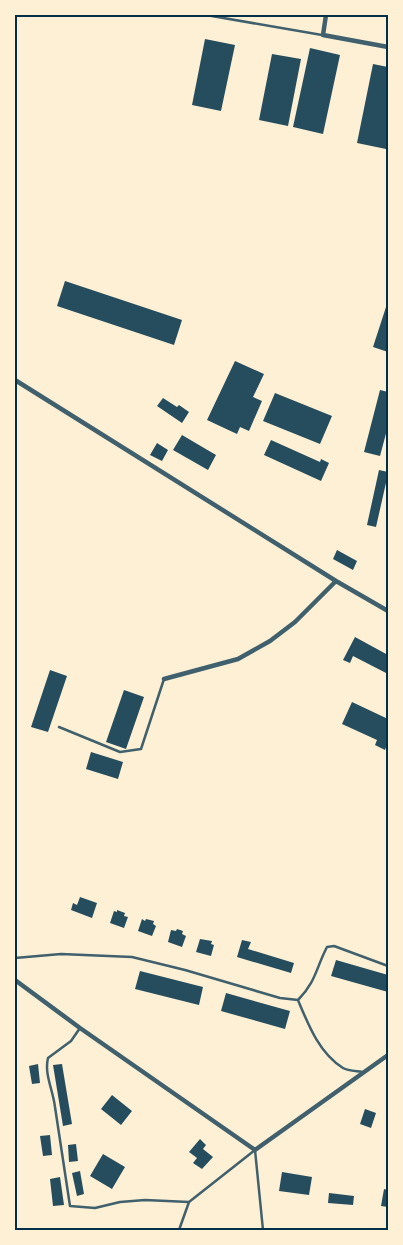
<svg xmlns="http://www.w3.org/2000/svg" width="403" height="1245" font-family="Inter,sans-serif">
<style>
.building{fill:#264d5e}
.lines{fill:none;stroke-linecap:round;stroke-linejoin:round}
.service{stroke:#3f606c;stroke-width:2.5}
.minor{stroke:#3f606c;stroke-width:4.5}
.neatline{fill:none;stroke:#003049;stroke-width:2}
</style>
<rect width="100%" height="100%" fill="#fdf0d5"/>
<path class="building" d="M205 39 235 45 221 111 192 105Z
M310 48 340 55 323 134 293 127Z
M272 54 301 59 288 126 259 120Z
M373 64 388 67V140L386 149 357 143Z
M65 281 182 320 174 345 57 306Z
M386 307 388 308V352L373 347Z
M235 361 264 374 253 397 262 401 249 431 240 427 237 434 207 420Z
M380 390 388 392V426L380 456 364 452Z
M275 393 332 416 320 444 263 421Z
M163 398 177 407 179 405 189 412 182 423 157 406Z
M182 435 216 455 208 470 173 450Z
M271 440 320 462 321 459 329 463 321 481 264 455Z
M157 443 168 450 162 461 150 455Z
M379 470 388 472V474L376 527 367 525Z
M337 550 357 561 353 570 333 559Z
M355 637 388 655V674L353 656 350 663 343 660Z
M50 670 67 676 48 732 31 727Z
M124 690 144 697 126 749 106 742Z
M352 702 388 719V742L385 750 375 745 377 740 342 724Z
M91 752 123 762 118 779 86 769Z
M80 897 97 903 92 918 71 910 73 903 77 905Z
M117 910 125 913 124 916 128 917 124 928 110 923 114 911 117 912Z
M142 919 145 921 146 919 154 921 153 924 156 926 152 936 138 931Z
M177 929 183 931 182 934 186 936 182 947 168 942 171 930 176 931Z
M200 939 212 941 211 944 214 945 211 956 196 952Z
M242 940 251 942 248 949 294 963 291 973 237 957Z
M336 960 388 975V992L331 976Z
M140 971 203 987 199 1005 135 989Z
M226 993 290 1011 285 1029 221 1011Z
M38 1064 40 1083 32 1084 29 1066Z
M62 1064 72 1124 63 1126 53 1065Z
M112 1095 132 1111 121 1125 101 1109Z
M365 1109 376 1113 371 1128 360 1124Z
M50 1135 52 1155 43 1156 40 1136Z
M200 1139 206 1145 203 1149 213 1157 202 1169 193 1163 197 1158 189 1152Z
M76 1144 78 1161 69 1162 68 1145Z
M103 1154 125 1167 112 1189 90 1176Z
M80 1171 84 1194 77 1196 72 1173Z
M282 1172 312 1177 309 1195 279 1191Z
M60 1177 64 1205 53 1206 50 1179Z
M384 1189 388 1190V1207L381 1206Z
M329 1193 354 1196 353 1205 328 1203Z"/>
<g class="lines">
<path class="service" d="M206 15 322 35
M59 727 120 752 141 749 164 679
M15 958 61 954 132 957 185 970 280 998 298 1000C308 1024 319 1053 343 1068 348 1071 356 1071 362 1072
M298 1000C316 982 316 968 327 947L334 946 388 966
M80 1028 71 1041 48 1058C44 1074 53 1090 55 1107 60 1140 65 1173 70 1206L95 1208 120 1202 145 1200 189 1202
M179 1230 189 1202 255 1150 263 1230"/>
<path class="minor" d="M326 15 323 35 388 47
M15 380 336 581 388 611
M164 679 238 659 270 641 295 622 336 581
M15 980 80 1028 255 1150 388 1055"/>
</g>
<rect width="403" height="1245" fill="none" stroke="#fdf0d5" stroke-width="32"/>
<rect x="16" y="16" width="371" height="1213" class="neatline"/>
</svg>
